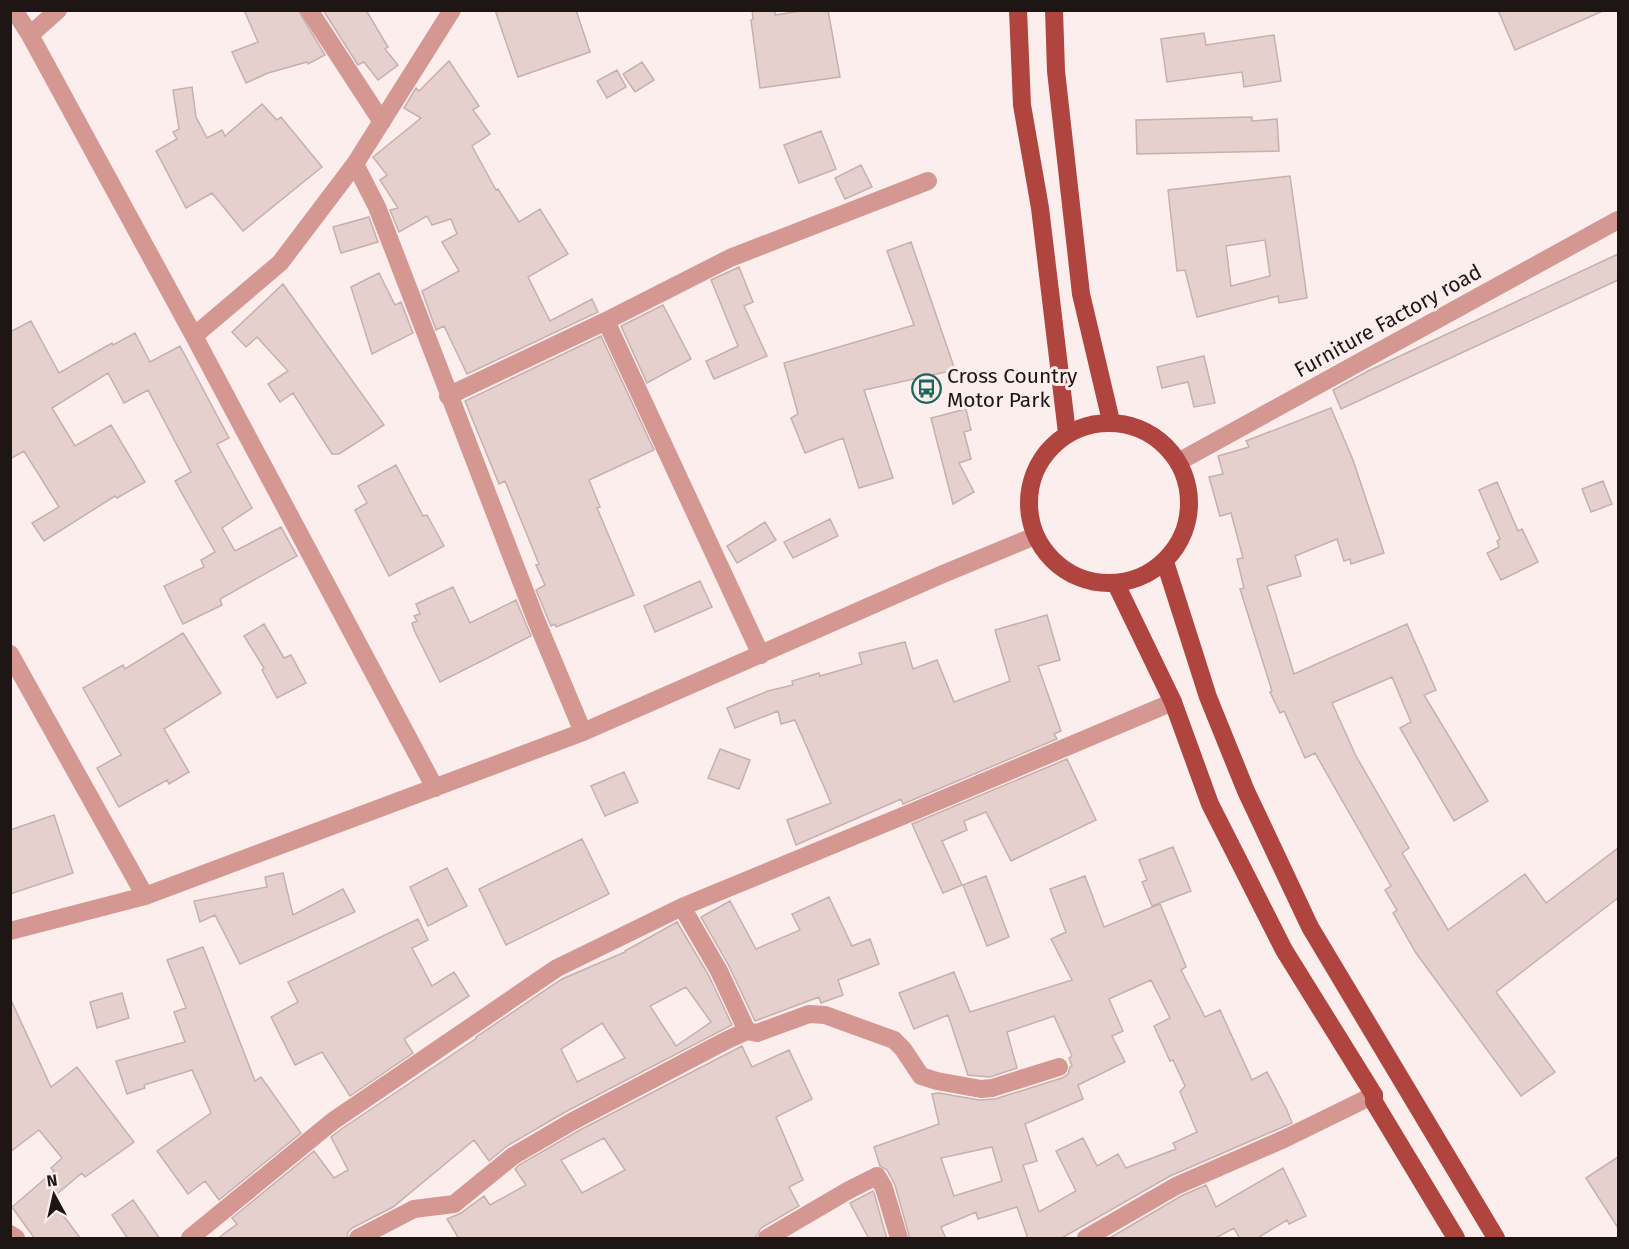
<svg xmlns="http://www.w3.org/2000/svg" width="1629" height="1249" font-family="'Fira Sans',sans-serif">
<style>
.building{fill:#e6d0cd;stroke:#c6b0ad;stroke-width:1.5;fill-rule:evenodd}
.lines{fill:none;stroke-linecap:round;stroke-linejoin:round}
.minor{stroke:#d59791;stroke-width:18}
.tertiary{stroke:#d59791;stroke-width:18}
.primary{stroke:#b04540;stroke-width:18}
.labels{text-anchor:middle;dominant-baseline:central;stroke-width:6;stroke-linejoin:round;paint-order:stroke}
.street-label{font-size:21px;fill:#1e1615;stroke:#fceeed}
.poi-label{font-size:21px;fill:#1e1615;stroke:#fceeed;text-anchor:start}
</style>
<rect width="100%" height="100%" fill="#fceeed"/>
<path class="building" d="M244 10H298L325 55 308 64 307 62 268 73 246 83 232 52 258 42Z
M323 10H366L388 47 385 49 398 65 378 80 364 62 358 65Z
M495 10H576L590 52 518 77Z
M752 10H775V15L807 10H828L840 77 760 88 751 20 753 19Z
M1498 10H1605L1515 50Z
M1204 33 1206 45 1274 35 1281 81 1244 87 1242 72 1167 82 1161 39Z
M449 61 479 106 473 110 490 134 472 146 496 190 498 189 519 222 540 209 568 254 528 277 550 321 592 299 598 312 467 374 444 326 436 330 422 291 459 271 442 242 457 234 451 219 432 225 427 216 399 232 390 210 398 208 380 180 387 175 373 157 421 118 404 108 416 88 419 91Z
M642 62 654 80 635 92 623 74Z
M617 70 626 87 607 98 597 81Z
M192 87 196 117 207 138 222 130 225 136 262 104 277 120 281 117 322 167 243 231 212 193 186 208 156 151 177 139 173 132 179 129 173 90Z
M1252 117V121L1277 119 1279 151 1137 154 1136 120Z
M821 131 836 169 799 183 784 145Z
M861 165 872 187 845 199 835 178Z
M1290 176 1307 298 1279 303 1278 296 1197 317 1185 270 1177 271 1168 190ZM1265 240 1270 276 1231 286 1226 246Z
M369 217 378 242 341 253 333 227Z
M911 242 955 370 864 390 893 478 859 488 843 438 805 453 791 418 798 414 784 363 914 325 887 251Z
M1618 254V280L1341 409 1333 390 1368 371Z
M739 267 753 302 744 306 767 356 714 379 706 361 738 346 711 280Z
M379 273 395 305 401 302 413 333 372 354 351 287Z
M283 284 384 425 339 454H332L293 393 280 402 268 384 288 371 257 337 246 347 232 332Z
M663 305 691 359 647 383 621 326Z
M31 321 59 373 112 343 113 345 135 333 150 362 180 346 229 438 217 444 252 508 222 528 235 551 281 527 297 556 220 599 222 605 183 624 164 586 204 567 201 560 215 552 175 481 191 472 148 390 124 403 108 373 52 408 75 446 111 425 145 482 117 498 115 496 44 541 32 523 59 507 24 451 10 459V332Z
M601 336 654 450 589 480 600 507 597 508 634 595 556 627 555 624 551 626 536 590 545 585 536 565 539 564 505 481 499 484 465 401Z
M1204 356 1215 403 1194 407 1188 382 1162 388 1157 367Z
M1331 408 1353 460 1384 553 1351 564 1350 559 1344 561 1337 539 1295 556 1301 576 1267 586 1294 674 1407 624 1436 690 1424 695 1488 801 1454 821 1400 728 1411 722 1392 677 1332 703 1356 756 1409 848 1402 853 1448 930 1525 874 1546 903 1618 848V898L1496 992 1555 1072 1521 1096 1416 953 1393 913 1397 910 1385 890 1391 886 1315 753 1305 758 1284 711 1280 713 1270 692 1272 691 1240 589 1244 588 1237 559 1243 558 1231 513 1220 516 1209 477 1223 474 1218 456 1249 447 1246 441Z
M966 409 971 430 964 432 971 459 959 463 974 492 953 504 931 418Z
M396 465 423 516 427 515 444 546 389 576 355 510 367 503 358 486Z
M1603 481 1612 504 1591 512 1582 489Z
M1497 482 1518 531 1522 529 1538 562 1501 580 1487 553 1499 547 1497 541 1500 539 1479 490Z
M830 519 838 536 793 558 784 542Z
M765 522 776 540 737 563 727 546Z
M700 581 712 607 655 632 644 606Z
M453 587 470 623 516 600 531 636 440 682 414 630 412 623 417 621 414 616 420 614 416 604Z
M1047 615 1060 660 1038 666 1061 731 1054 734 1057 739 903 804 901 799 796 845 787 820 831 803 795 720 781 724 778 711 735 728 727 708 768 691 793 685 792 681 819 673 820 676 862 664 859 653 905 642 913 669 937 660 954 702 1010 681 995 630Z
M264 624 284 658 291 655 306 683 277 698 262 670 264 668 244 636Z
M183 633 221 693 164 729 189 772 169 784 167 780 119 807 97 768 121 755 83 688 123 665 125 669Z
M720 749 750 760 739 789 708 778Z
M1067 759 1096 820 1011 861 986 812 964 821 967 830 942 841 962 885 943 893 912 824Z
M624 772 638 802 605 816 591 786Z
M54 815 73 873 10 894V830Z
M582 839 609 894 506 945 479 889Z
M1173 847 1191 891 1152 906 1142 882 1147 880 1139 860Z
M447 868 467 906 428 926 410 887Z
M283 873 293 915 343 889 355 912 240 964 215 915 200 922 194 901 267 887 265 877Z
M986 876 1009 937 987 946 963 885Z
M1085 876 1104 927 1160 904 1186 967 1181 970 1205 1017 1220 1010 1252 1080 1267 1072 1287 1110 1292 1123 1170 1176 1060 1239H1028L1017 1207 978 1219 976 1212 941 1227 946 1239H910L895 1185 887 1170 880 1166 874 1147 939 1124 932 1094 939 1093 979 1100 995 1099 1062 1078 1068 1074 1070 1067 1072 1066 1069 1058 1072 1056 1054 1016 1007 1032 1017 1068 990 1077 968 1075 948 1015 914 1029 899 993 954 972 970 1012 1072 980 1051 939 1066 932 1050 889ZM1151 980 1170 1018 1154 1026 1170 1061 1173 1060 1185 1086 1180 1092 1197 1132 1173 1143 1176 1149 1126 1168 1118 1154 1097 1166 1083 1138 1056 1151 1076 1191 1039 1212 1023 1165 1037 1161 1025 1124 1083 1099 1078 1085 1125 1062 1112 1036 1123 1031 1109 999ZM992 1147 1002 1181 954 1196 941 1158Z
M829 897 852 946 870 939 879 964 838 980 843 995 821 1003 819 997 755 1021 729 966 701 917 730 901 756 949 800 930 792 914Z
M418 919 428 940 412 948 432 986 454 972 469 996 404 1039 413 1053 350 1096 322 1052 295 1065 271 1017 298 1002 288 982Z
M677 922 709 976 732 1025 567 1111 507 1146 489 1161 474 1140 393 1207 352 1228 348 1232 347 1239H217L237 1224 232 1218 314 1151 334 1178 348 1170 331 1137 340 1130 477 1038 476 1037 562 979 625 952V951ZM686 987 711 1022 676 1046 650 1006ZM602 1023 625 1058 577 1082 561 1049Z
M203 947 255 1081 261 1077 301 1133 219 1200 205 1181 188 1194 157 1151 211 1113 192 1070 144 1085 145 1088 127 1094 116 1061 185 1042 174 1012 186 1008 167 960Z
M122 993 129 1018 97 1028 90 1002Z
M10 998 51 1087 77 1067 134 1142 85 1177 82 1173 51 1199 81 1239H35L12 1207 54 1171 51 1168 62 1158 39 1130 10 1152Z
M742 1046 752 1067 789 1050 812 1099 776 1117 803 1180 789 1187 799 1206 761 1228 756 1237 752 1239H459L447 1219 461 1213 484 1196 490 1205 526 1185 515 1169 519 1165 578 1131ZM604 1138 625 1170 582 1193 561 1160Z
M1618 1157V1228L1586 1178Z
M1283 1168 1306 1216 1289 1224 1287 1220 1256 1239H1240L1234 1228 1214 1239H1108L1181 1196 1206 1185 1216 1207Z
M873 1191 874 1193 887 1239H869L850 1203Z
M133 1200 160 1239H128L112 1215Z"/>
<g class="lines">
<path class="minor" d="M14 10 30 35 194 336 435 788
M309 10 382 122
M30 35 58 10
M355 164 377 207 536 620 583 732
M606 321 761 655
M194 336 280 263 355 164 452 10
M448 396 606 321 730 258 928 181
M1180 461 1618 220
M10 654 145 896
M682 907 719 971 747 1031
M10 1234 16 1238
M190 1238 333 1121 557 968 682 907 910 813 1173 702
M358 1238 414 1209 454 1204 513 1156 573 1121 727 1040 747 1031 757 1033 809 1014 825 1015 894 1040 903 1049 921 1076 937 1081 981 1089 992 1088 1059 1067
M767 1238 849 1190 877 1176 884 1188 899 1238
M1086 1238 1176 1186 1284 1139 1374 1095"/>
<path class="tertiary" d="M10 931 145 896 583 732 943 574 1035 536"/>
<path class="primary" d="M1018 10 1022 105 1040 208 1067 433
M1054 10 1056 71 1081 294 1111 421
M1029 503a80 80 0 1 1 160 0a80 80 0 1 1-160 0Z
M1165 562 1208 697 1246 791 1310 927 1496 1238
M1116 584 1173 702 1210 804 1284 950 1374 1095V1102L1456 1238"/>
</g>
<defs>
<symbol id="bus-ring" viewBox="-11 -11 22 22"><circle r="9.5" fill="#fceeed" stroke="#1b655c" stroke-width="1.5"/><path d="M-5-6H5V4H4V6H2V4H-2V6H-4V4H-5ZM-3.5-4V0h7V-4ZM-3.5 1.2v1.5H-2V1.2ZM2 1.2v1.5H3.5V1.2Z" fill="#1b655c"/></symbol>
</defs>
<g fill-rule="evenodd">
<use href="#bus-ring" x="910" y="372" width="33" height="33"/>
</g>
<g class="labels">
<g class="street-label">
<text transform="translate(1388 321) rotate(-29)">Furniture Factory road</text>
</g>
<g class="poi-label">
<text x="947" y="376">Cross Country<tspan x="947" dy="24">Motor Park</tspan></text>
</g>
</g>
<rect width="1629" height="1249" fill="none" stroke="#1e1615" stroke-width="24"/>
<g transform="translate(54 1195) rotate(352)" stroke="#fceeed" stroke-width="4.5" paint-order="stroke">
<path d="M0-4.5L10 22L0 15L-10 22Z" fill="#1e1615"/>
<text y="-9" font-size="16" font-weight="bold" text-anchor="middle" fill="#1e1615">N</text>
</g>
</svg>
